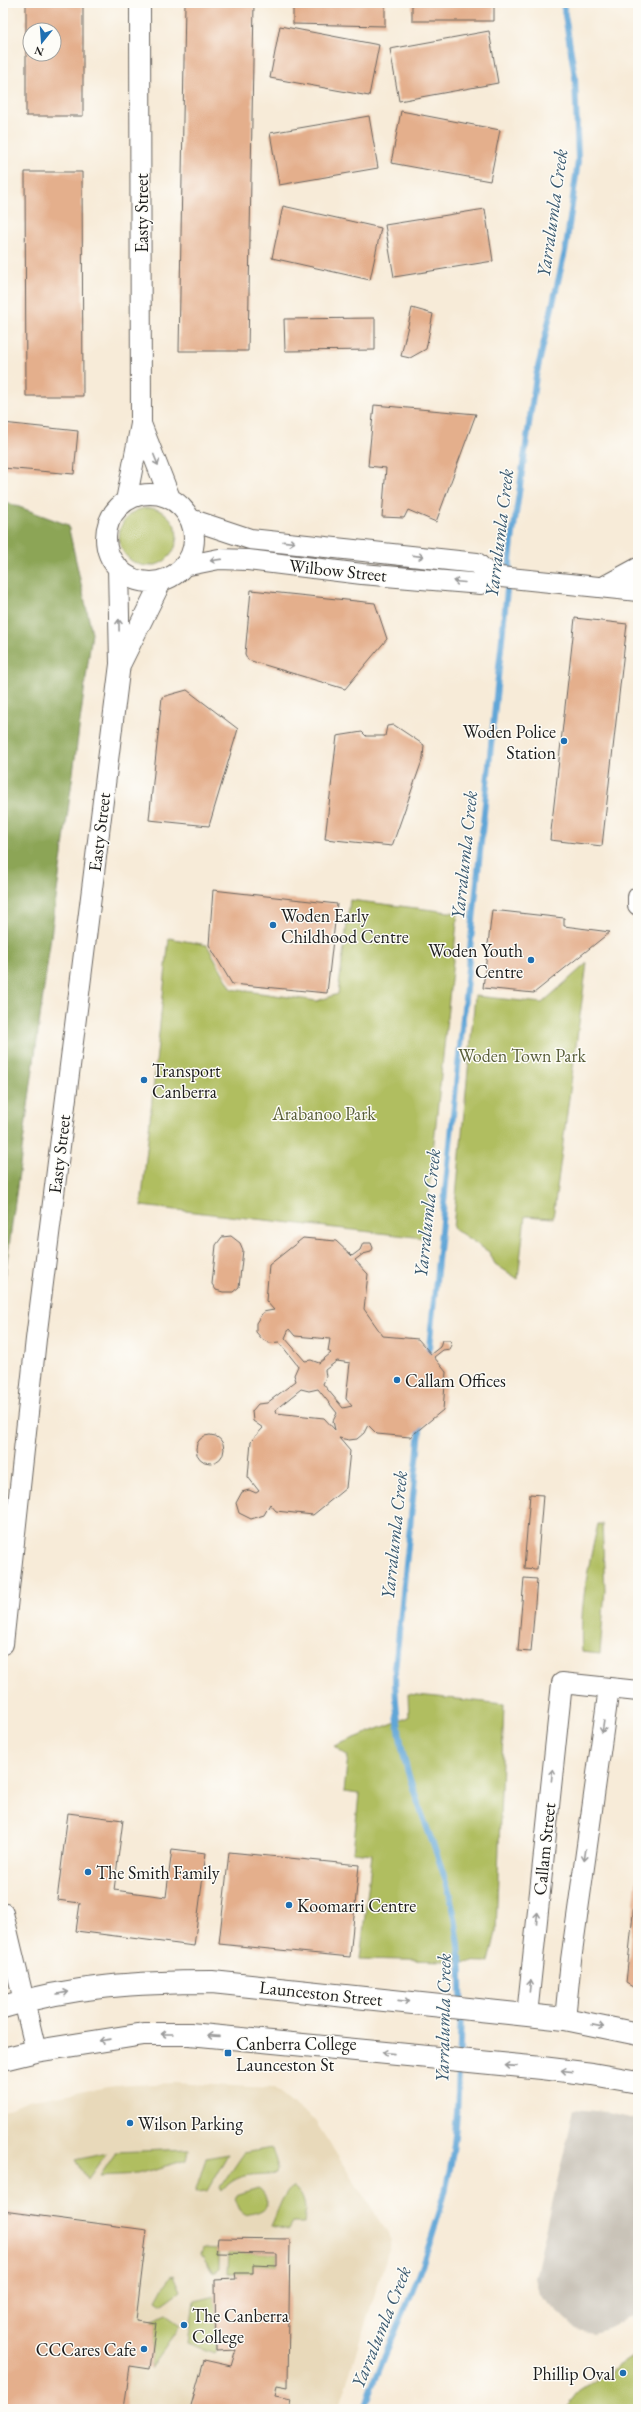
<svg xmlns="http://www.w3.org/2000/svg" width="641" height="2412" font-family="'EB Garamond',serif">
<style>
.built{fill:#e8d9ba}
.industrial{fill:#c9c3b8}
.green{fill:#b0be61;stroke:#666d3e}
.forest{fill:#8ca557;stroke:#54603a}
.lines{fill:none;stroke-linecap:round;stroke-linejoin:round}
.stream{stroke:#61a6d7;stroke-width:6}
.building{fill:#e4af8c;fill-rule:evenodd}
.minor-casing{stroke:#69645e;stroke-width:22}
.major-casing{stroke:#69645e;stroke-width:24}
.minor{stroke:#fff;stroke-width:20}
.major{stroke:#fff;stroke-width:22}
.oneway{stroke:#999}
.poi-dot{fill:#1f6fb2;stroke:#fdfcf7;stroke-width:1.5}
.labels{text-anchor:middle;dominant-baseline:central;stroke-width:3;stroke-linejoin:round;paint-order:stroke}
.street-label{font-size:18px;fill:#1c1c1c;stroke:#fdfcf7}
.poi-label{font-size:18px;fill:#1c1c1c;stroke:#fdfcf7;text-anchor:start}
.park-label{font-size:18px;fill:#575d38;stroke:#fdfcf7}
.water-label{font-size:19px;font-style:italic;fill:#3b5a70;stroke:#fdfcf7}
</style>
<rect width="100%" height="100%" fill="#fdfcf7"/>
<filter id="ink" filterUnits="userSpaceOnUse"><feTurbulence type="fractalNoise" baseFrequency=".025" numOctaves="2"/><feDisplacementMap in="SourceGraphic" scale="8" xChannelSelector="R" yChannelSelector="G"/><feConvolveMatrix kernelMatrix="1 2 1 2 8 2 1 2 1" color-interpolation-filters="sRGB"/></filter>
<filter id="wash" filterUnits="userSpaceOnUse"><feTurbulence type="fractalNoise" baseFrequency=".012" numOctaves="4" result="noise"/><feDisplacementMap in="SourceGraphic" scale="16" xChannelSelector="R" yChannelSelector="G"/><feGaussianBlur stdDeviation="0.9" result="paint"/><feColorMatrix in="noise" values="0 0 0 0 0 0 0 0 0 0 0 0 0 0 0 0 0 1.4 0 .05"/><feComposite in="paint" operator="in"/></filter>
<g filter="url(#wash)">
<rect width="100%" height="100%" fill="#f7ebd8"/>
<path class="built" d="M174 2083 274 2088 315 2121 392 2240 338 2409H3V2112L28 2101 114 2086Z"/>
<path class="industrial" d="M574 2109 605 2112 638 2120V2312L609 2328 594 2333 577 2330 539 2294 535 2278Z"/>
<path class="green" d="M119 537a29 29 0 1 1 58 0a29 29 0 1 1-58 0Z
M350 900 458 913 424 1238 141 1206 169 938 207 945 232 989 317 1001 338 994Z
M587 963 553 1218 525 1216 518 1279 495 1264 489 1252 453 1228 475 996 542 1003Z
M598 1524H602L605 1590 600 1654 582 1652C579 1608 588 1567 598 1524Z
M408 1694 504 1704 496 1932 489 1962 360 1959 372 1854 353 1852 359 1794 344 1792 348 1756 334 1746 409 1717Z
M272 2148 278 2168 277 2173C255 2176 238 2171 222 2191L220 2188 244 2153Z
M189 2149 187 2160 137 2174 100 2176 116 2152Z
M106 2153 88 2179 76 2160Z
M228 2154 207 2191 195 2192 206 2158Z
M293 2187C306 2196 306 2209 304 2223H293L289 2230 271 2226C276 2217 283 2190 293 2187Z
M258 2188C263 2191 264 2193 266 2199 270 2211 254 2213 245 2215L239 2210 234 2199 236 2195Z
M203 2248 217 2249 216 2253 219 2254V2269L213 2273 201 2255Z
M229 2253 277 2254V2266L254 2265 253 2273H228Z
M174 2275 181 2291 163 2304 157 2300 170 2276Z
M215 2296 216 2351 214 2354 188 2344 194 2301Z
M166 2315 180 2325 150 2369 156 2323 150 2322Z
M638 2353V2409H565L579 2392Z"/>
<path class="forest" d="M3 501 68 525 92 633 3 1291Z"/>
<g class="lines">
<path class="stream" d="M428 1358 512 541 536 376 566 247 578 161 575 77 563 3
M365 2409C383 2353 411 2301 429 2245 436 2223 444 2201 448 2178 458 2135 458 2089 460 2045 461 2006 463 1968 457 1930 449 1873 422 1823 407 1769 398 1736 395 1703 395 1670L421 1421"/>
</g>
<g id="blocks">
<path class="building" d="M26 3H83V116H26ZM30 30H54V54H30Z
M185 3H254L248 351H179Z
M293 3H385V26L293 24Z
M412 3H494V21H412Z
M280 26 379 45 369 96 270 78Z
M489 31 498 83 399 101 390 49Z
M401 111 500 130 490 181 391 163Z
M369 116 378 168 279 185 270 133Z
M25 172H82L83 396H26Z
M283 206 381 228 370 280 272 258Z
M485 209 493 261 394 277 385 225Z
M412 308 433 314 426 349 410 358 401 356Z
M375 318V350L285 351 284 319Z
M374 405 476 414 436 522 408 510 404 518 382 517 386 468 368 466Z
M3 423 78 431 74 474 3 468Z
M251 590 375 603 387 639 345 689 248 660 245 654Z
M575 618 627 624 602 846 550 840Z
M187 690 238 729 209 826 149 820 162 697Z
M394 725 424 745 423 758 392 846 325 839 337 736 362 732 366 736H385L387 726Z
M213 890 337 904 327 993 232 984 209 945Z
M492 910 564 918V926L610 932 534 993 483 988Z
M231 1236 240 1243 243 1250 239 1287 233 1292H223L216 1290 212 1284 216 1245 222 1237Z
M303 1238 336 1241 352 1256 360 1250 363 1243H371L373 1248 371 1252 363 1254 355 1260 368 1274 364 1309 383 1336 418 1339 431 1354 440 1347 442 1340H450L452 1345 450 1349 443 1350 434 1357 446 1372 443 1410 410 1437 377 1434 368 1425 364 1433 357 1439 349 1440 339 1438 350 1451 346 1488 313 1515 276 1511 270 1504 264 1515 251 1519 239 1513 236 1503 242 1492 249 1490 256 1493 259 1491 248 1477 251 1441 263 1428 253 1421 252 1411 258 1404 267 1403 296 1381 294 1375 298 1366 279 1342 269 1343 262 1339 256 1332V1323L263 1312 274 1310 266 1301 269 1265ZM289 1329 295 1336 330 1339 328 1351 331 1353 319 1363 311 1360 305 1361 285 1338ZM337 1361 350 1363 346 1399 352 1406 343 1408 323 1384 326 1377 325 1370ZM301 1389 309 1391 318 1389 337 1413 333 1421 335 1430 324 1418 276 1413 275 1410Z
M196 1449a14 14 0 1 1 28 0a14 14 0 1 1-28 0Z
M530 1494 543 1495 537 1569 524 1568Z
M524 1578 537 1579 531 1652 518 1651Z
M68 1813 123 1820 114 1890 166 1897 172 1849 206 1853 194 1946 76 1931 80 1903 57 1900Z
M229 1852 359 1865 350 1957 219 1944Z
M637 1874H638V1990L626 1983Z
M3 2211 147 2230 136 2320 156 2323 150 2369 130 2366 124 2409H3Z
M218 2238 290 2239 288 2387 277 2385 275 2396 291 2399 289 2409H190L204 2360 231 2366 236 2350 216 2351 215 2280 236 2279 235 2273H253V2265L277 2266V2254L216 2253Z"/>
</g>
</g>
<g filter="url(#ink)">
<use href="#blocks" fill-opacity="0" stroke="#69645e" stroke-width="1"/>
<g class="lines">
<defs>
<path id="minor" d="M141 424 170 498
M106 538a44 44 0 1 1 88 0a44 44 0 1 1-88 0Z
M126 501 141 424 140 3
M184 566 219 559 248 560 362 574 481 584 491 576 477 563 250 539 190 519
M491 576 638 591
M603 587 638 568
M121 663 162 580
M638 897V905
M3 1644 36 1339 120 664 118 567
M3 1913 36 2051
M527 2015 562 1683 638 1691
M565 2019 571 1960 609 1688"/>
<path id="major" d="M3 2007C71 1986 141 1982 212 1982L565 2019 638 2034
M3 2059 36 2051 144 2034H190L542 2068 592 2074 638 2082"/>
</defs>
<use href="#minor" class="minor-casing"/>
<use href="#major" class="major-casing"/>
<use href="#minor" class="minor"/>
<use href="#major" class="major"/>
</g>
<defs><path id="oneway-shaft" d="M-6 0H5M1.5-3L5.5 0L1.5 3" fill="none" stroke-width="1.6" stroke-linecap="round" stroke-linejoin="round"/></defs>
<g class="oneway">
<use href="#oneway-shaft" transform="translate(156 460) rotate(68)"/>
<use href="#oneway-shaft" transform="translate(289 542) rotate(6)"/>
<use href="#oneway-shaft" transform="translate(418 556) rotate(7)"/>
<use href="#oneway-shaft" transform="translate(216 560) rotate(172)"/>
<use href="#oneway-shaft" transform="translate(459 582) rotate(-175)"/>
<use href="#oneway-shaft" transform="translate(119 625) rotate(-91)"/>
<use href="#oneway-shaft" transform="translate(603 1727) rotate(98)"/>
<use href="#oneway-shaft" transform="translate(552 1775) rotate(-84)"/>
<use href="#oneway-shaft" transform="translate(585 1855) rotate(98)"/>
<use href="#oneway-shaft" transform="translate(537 1918) rotate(-84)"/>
<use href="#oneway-shaft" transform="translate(530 1986) rotate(-84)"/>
<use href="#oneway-shaft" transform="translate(63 1993) rotate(-10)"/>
<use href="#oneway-shaft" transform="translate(404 2001) rotate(6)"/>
<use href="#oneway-shaft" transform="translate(598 2026) rotate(11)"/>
<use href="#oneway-shaft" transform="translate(167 2034) rotate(-180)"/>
<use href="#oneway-shaft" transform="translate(213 2036) rotate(-176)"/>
<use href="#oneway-shaft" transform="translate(105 2040) rotate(172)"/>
<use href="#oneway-shaft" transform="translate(388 2053) rotate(-174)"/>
<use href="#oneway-shaft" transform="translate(511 2066) rotate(-176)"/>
<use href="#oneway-shaft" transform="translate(567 2071) rotate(-174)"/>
</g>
</g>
<g class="poi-dot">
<circle cx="564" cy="741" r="4"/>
<circle cx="273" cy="925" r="4"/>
<circle cx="531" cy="960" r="4"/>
<circle cx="144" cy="1080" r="4"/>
<circle cx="397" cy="1380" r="4"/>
<circle cx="88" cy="1872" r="4"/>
<circle cx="289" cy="1905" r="4"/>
<rect x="224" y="2049" width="8" height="8" rx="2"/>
<circle cx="130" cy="2123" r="4"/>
<circle cx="184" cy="2325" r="4"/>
<circle cx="144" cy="2349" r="4"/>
<circle cx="623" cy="2373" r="4"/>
</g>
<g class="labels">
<g class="street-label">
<text transform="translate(141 213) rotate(-90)">Easty Street</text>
<text transform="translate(338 570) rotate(6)">Wilbow Street</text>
<text transform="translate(99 832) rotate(-83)">Easty Street</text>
<text transform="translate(59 1154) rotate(-83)">Easty Street</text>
<text transform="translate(544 1849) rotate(-84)">Callam Street</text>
<text transform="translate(321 1993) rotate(6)">Launceston Street</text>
</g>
<g class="poi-label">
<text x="556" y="731" text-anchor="end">Woden Police<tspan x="556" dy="21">Station</tspan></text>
<text x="281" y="915">Woden Early<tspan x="281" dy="21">Childhood Centre</tspan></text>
<text x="523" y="950" text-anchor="end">Woden Youth<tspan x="523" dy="21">Centre</tspan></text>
<text x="152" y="1070">Transport<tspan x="152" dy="21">Canberra</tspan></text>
<text x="405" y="1380">Callam Offices</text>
<text x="96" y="1872">The Smith Family</text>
<text x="297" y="1905">Koomarri Centre</text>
<text x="236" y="2043">Canberra College<tspan x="236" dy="21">Launceston St</tspan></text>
<text x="138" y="2123">Wilson Parking</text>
<text x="192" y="2315">The Canberra<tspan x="192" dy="21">College</tspan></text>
<text x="136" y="2349" text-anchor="end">CCCares Cafe</text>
<text x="615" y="2373" text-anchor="end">Phillip Oval</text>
</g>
<g class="park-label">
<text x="522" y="1055">Woden Town Park</text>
<text x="324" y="1113">Arabanoo Park</text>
</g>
<g class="water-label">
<text transform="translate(552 213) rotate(-82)">Yarralumla Creek</text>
<text transform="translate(499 533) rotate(-83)">Yarralumla Creek</text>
<text transform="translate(464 855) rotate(-84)">Yarralumla Creek</text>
<text transform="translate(427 1213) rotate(-84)">Yarralumla Creek</text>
<text transform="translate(394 1535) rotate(-84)">Yarralumla Creek</text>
<text transform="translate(443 2018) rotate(-89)">Yarralumla Creek</text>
<text transform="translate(381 2327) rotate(-68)">Yarralumla Creek</text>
</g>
</g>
<rect width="641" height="2412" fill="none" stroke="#fdfcf7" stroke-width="16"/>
<g transform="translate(42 42) rotate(197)"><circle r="19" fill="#fdfcf7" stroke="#a3a29f"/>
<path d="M0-3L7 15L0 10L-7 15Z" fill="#1f6fb2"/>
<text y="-6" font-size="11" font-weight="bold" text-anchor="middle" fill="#1c1c1c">N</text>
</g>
</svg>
